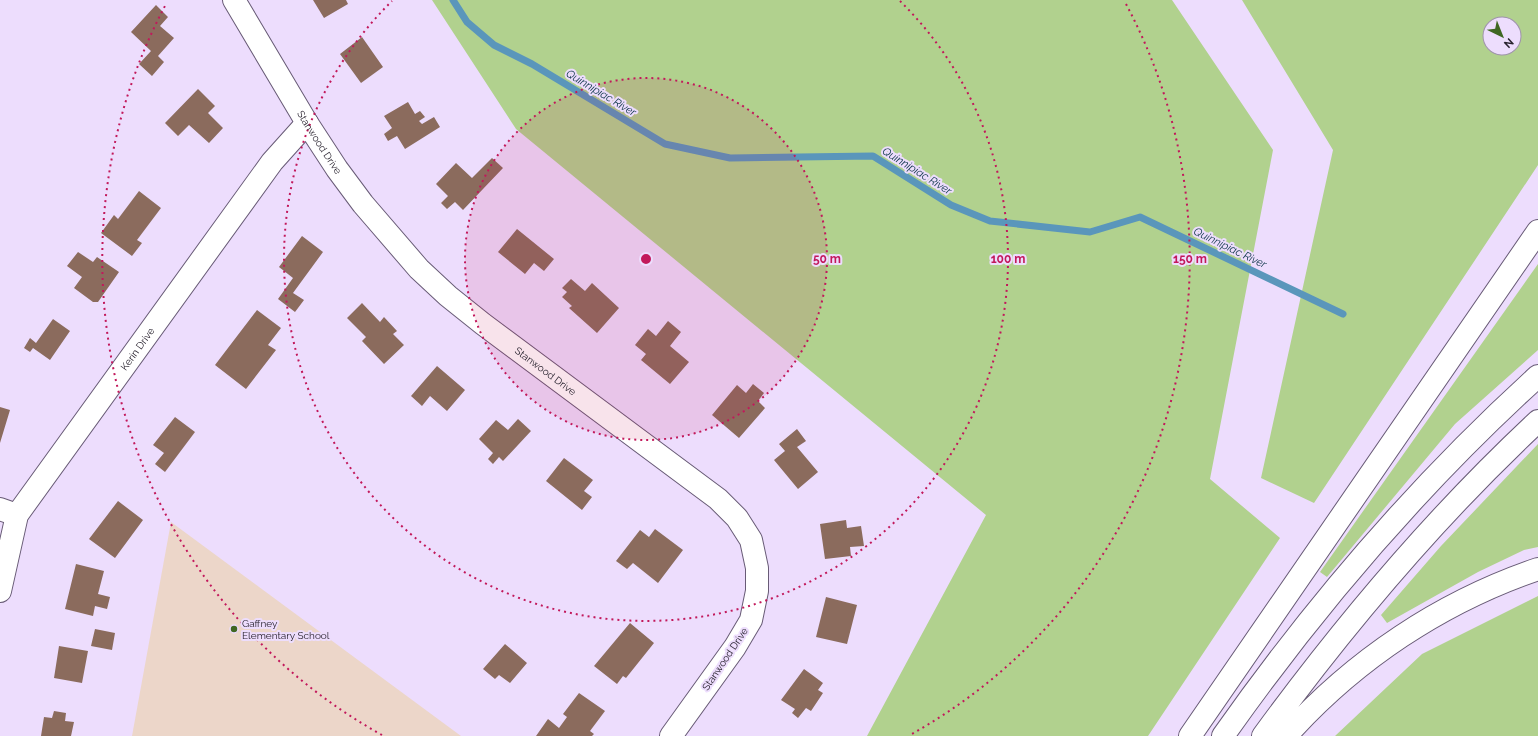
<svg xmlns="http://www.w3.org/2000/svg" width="1538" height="736" font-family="Raleway,sans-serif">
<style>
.education{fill:#ecd6c9}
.green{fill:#b1d18e;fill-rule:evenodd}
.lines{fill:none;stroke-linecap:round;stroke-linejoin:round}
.stream{stroke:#5a96bb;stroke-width:7}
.building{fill:#8b6b5d}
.minor-casing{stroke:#685b76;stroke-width:24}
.highway-casing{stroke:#685b76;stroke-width:24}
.minor{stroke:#fff;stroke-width:22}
.highway{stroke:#fff;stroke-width:22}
.ring{fill:none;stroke:#c2185b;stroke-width:2;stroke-dasharray:2 4}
.poi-dot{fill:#3f6723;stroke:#edddfd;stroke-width:1.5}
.labels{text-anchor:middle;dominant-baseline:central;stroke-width:4;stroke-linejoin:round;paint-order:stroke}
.street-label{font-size:10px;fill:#29232f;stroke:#edddfd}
.poi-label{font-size:10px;fill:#29232f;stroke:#edddfd;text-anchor:start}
.water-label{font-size:11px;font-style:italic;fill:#0e3649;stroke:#edddfd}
.centre{fill:#c2185b;stroke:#edddfd;stroke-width:2}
.ring-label{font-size:12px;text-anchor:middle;font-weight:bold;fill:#c2185b;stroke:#edddfd;stroke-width:4;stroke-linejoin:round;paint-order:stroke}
</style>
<rect width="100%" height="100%" fill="#edddfd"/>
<path class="education" d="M171 522 461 736H132Z"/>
<path class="green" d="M432 0H1172L1273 150 1210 479 1280 538 1148 736H867L986 515 516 129Z
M1242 0H1538V165L1314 503 1261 478 1333 150ZM1490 24H1514V48H1490Z
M1538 264V350L1455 424 1327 577 1320 572Z
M1538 444V547L1524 550 1478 572 1387 623 1381 615 1441 546Z
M1538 596V736H1335L1422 654Z"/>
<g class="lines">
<path class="stream" d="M453 0 467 22 494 45 532 64 665 144 730 158 873 156 951 205 990 221 1090 232 1140 217 1343 314"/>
</g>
<path class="building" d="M313 0H346L348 4 324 18Z
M156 5 168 17 160 26 174 38 158 56 164 62 152 76 139 64 151 51 131 32Z
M362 37 383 67 361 83 340 54Z
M198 89 215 106 208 113 223 128 209 143 189 125 178 136 165 123Z
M408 102 415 114 420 111 425 117 419 121 422 124 434 117 440 127 405 149 397 136 388 141 384 134 392 128 384 116Z
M492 158 503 168 463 210 455 202 447 209 441 203 448 196 436 184 456 163 472 178Z
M139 191 161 208 137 240 142 243 132 256 101 233 114 215 118 219Z
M517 229 554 259 544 271 534 263 525 274 498 252Z
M302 236 323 252 293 293 304 300 295 312 278 299 293 278 279 267Z
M78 252 93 262 97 257 119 272 98 302H93L74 288 82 277 67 266Z
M571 279 585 291 592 283 619 308 597 333 569 308 572 306 562 297 567 292 562 288Z
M362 303 380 322 384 317 397 331 393 334 404 345 384 364 362 341 366 337 347 318Z
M257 310 281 328 268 345 276 350 246 389 215 365Z
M53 319 70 331 50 360 33 348 30 352 24 348 30 338 36 343Z
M668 321 681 332 670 346 689 362 670 384 641 360 646 354 635 345 648 329 656 336Z
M437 366 465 390 447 411 430 396 422 406 411 396Z
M753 384 764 393 758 401 765 408 739 438 712 415 737 385 746 393Z
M0 407 10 410 0 443Z
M175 417 195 432 165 472 155 464 164 453 153 445Z
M518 419 531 431 503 461 499 457 493 464 488 459 493 453 479 439 496 420 508 430Z
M797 429 806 441 797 447 818 472 798 489 774 460 785 451 779 444Z
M564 458 593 480 584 491 592 497 582 510 546 481Z
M118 501 143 520 115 558 89 539Z
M846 520 847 528 861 526 864 546 850 547 851 556 825 559 820 524Z
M655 529 683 550 658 583 633 563 627 569 616 561 640 530 649 537Z
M76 564 104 571 98 594 110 597 107 609 95 606 93 616 65 609Z
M826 597 857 605 847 644 816 637Z
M630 623 654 643 626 678 623 676 617 684 594 666Z
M95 629 115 633 112 650 91 646Z
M505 644 527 663 510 683 499 675 495 679 483 669Z
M59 646 88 651 82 683 54 678Z
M804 669 823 683 818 690 823 693 811 711 806 708 798 718 792 713 795 709 781 700Z
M579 693 605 711 590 731 594 734 592 736H536L548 719 559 728 567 717 563 714Z
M54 711 66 713 65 721 74 722 71 736H41L44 717 52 718Z"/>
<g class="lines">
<defs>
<g id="minor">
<path id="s1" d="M234 0 307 123 337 169 363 204 419 269 448 296 483 324 718 499 737 518 751 540 757 568V591L751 620 735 647 671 736"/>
<path d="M0 509 17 515"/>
<path id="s2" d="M0 591 17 515 272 162 307 123"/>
</g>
<path id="highway" d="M1190 736 1538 231
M1223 736C1316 604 1418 485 1538 376
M1263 736C1345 624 1436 516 1538 421
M1286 736C1354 660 1441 602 1538 569"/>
</defs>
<use href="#minor" class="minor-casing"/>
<use href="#highway" class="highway-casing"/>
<use href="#minor" class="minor"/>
<use href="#highway" class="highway"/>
</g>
<circle cx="646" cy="259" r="181" fill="#c2185b" fill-opacity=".12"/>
<g class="ring">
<circle cx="646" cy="259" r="181"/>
<path d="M900 1A362 362 0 1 1 392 1"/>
<path d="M382 735A544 544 0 0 1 166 4M1126 4A544 544 0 0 1 910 735"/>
</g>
<circle class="poi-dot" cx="234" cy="629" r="4"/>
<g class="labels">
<g class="street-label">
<text stroke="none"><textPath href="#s1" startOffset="166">Stanwood Drive</textPath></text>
<text stroke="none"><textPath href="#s2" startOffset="283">Kerin Drive</textPath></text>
<text stroke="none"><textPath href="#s1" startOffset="490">Stanwood Drive</textPath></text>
<text transform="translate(725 659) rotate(-56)">Stanwood Drive</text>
</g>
<g class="poi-label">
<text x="242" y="623">Gaffney<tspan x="242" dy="12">Elementary School</tspan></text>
</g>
<g class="water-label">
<text transform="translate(601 93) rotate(31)">Quinnipiac River</text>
<text transform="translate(917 171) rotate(32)">Quinnipiac River</text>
<text transform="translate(1230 248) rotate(26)">Quinnipiac River</text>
</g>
</g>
<circle cx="646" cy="259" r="6" class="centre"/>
<g class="ring-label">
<text x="827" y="263">50 m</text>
<text x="1008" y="263">100 m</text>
<text x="1190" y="263">150 m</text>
</g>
<g transform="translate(1502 36) rotate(137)"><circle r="19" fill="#edddfd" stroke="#9f93ab"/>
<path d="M0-3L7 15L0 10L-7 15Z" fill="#3f6723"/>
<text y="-6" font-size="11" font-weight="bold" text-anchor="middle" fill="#29232f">N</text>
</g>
</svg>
